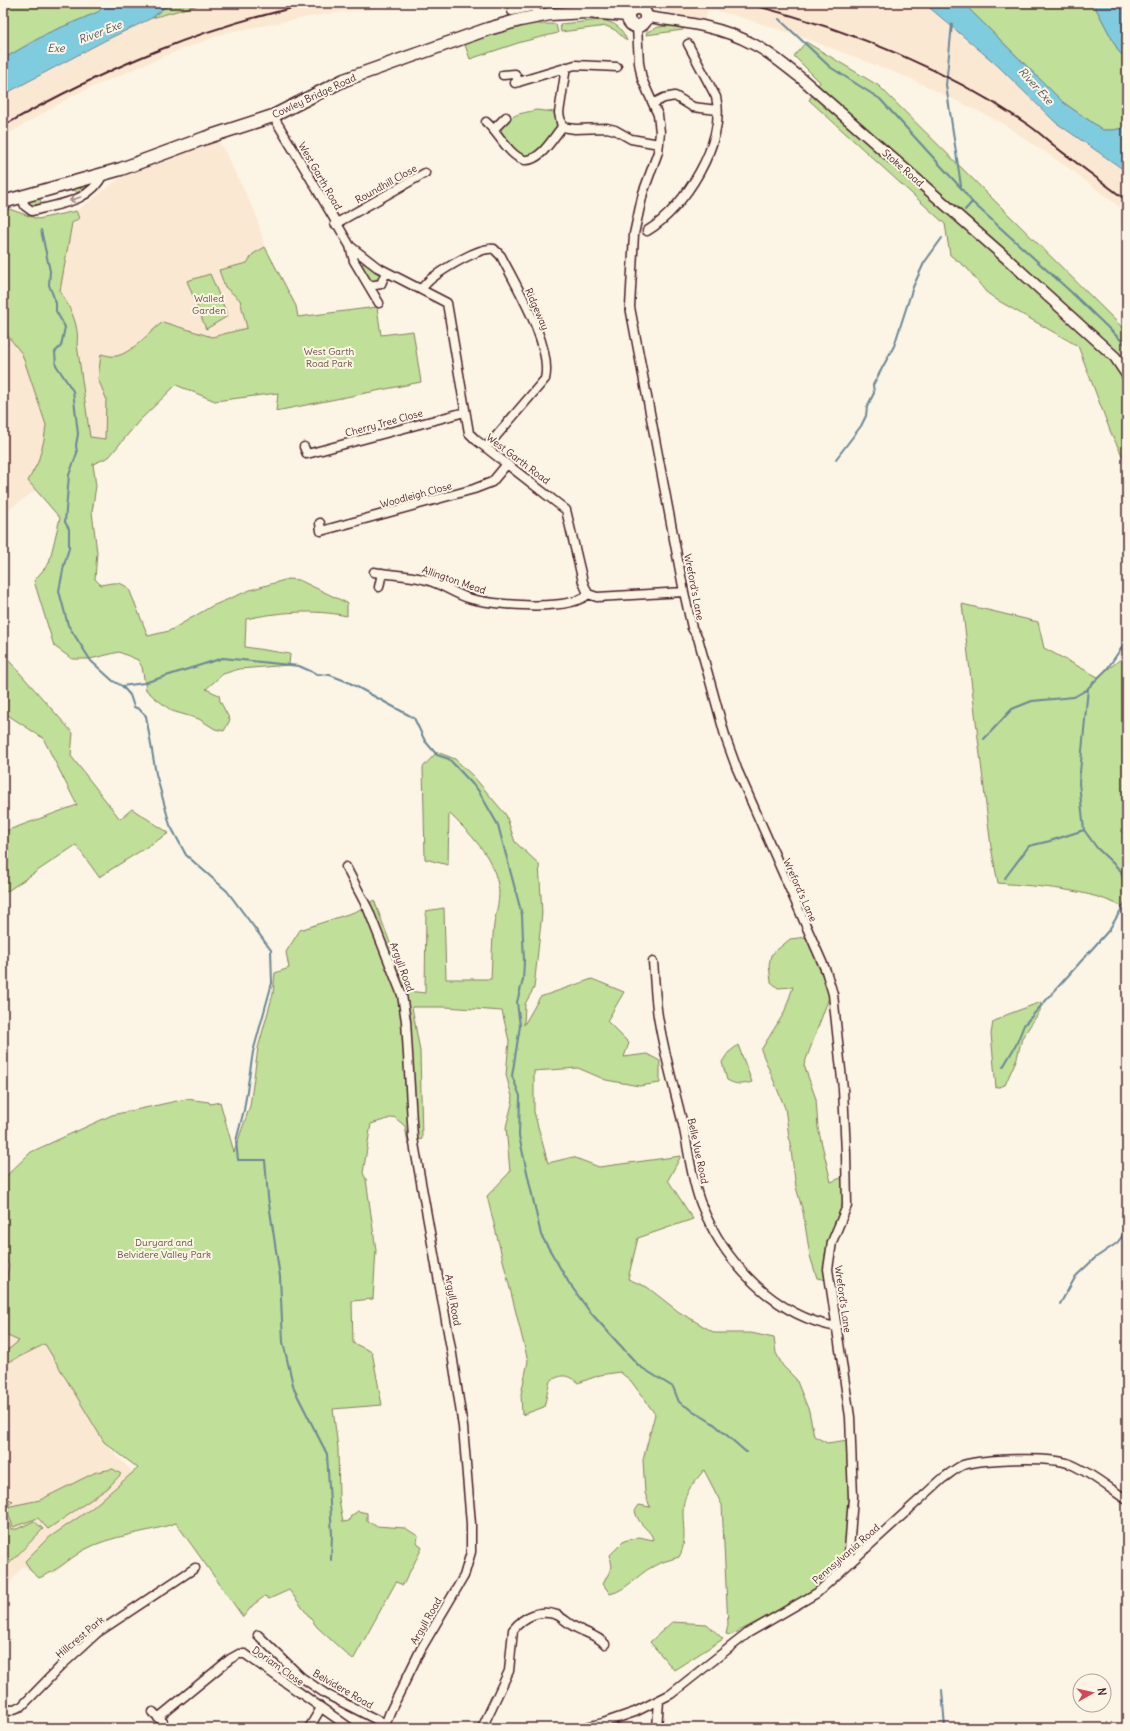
<svg xmlns="http://www.w3.org/2000/svg" width="1130" height="1731" font-family="Delius,sans-serif">
<style>
.built{fill:#fbe8d2}
.green{fill:#c0df98;stroke:#857f62}
.water{fill:#80ccdf;stroke:#6a8797}
.lines{fill:none;stroke-linecap:round;stroke-linejoin:round}
.stream{stroke:#6a8797;stroke-width:2}
.minor-casing{stroke:#4a1f2b;stroke-width:11}
.major-casing{stroke:#4a1f2b;stroke-width:13}
.highway-casing{stroke:#4a1f2b;stroke-width:15}
.minor{stroke:#fcf5e5;stroke-width:8}
.major{stroke:#fcf5e5;stroke-width:10}
.highway{stroke:#fcf5e5;stroke-width:12}
.rail{stroke:#4a1f2b;stroke-width:2}
.oneway{stroke:#a38a88}
.labels{text-anchor:middle;dominant-baseline:central;stroke-width:4;stroke-linejoin:round;paint-order:stroke}
.street-label{font-size:10px;fill:#4a1f2b;stroke:#fcf5e5}
.park-label{font-size:10px;fill:#684f46;stroke:#fcf5e5}
.water-label{font-size:11px;font-style:italic;fill:#5a5361;stroke:#fcf5e5}
</style>
<rect width="100%" height="100%" fill="#fcf5e5"/>
<filter id="ink" filterUnits="userSpaceOnUse"><feTurbulence type="fractalNoise" baseFrequency=".025" numOctaves="2"/><feDisplacementMap in="SourceGraphic" scale="8" xChannelSelector="R" yChannelSelector="G"/><feConvolveMatrix kernelMatrix="1 2 1 2 8 2 1 2 1" color-interpolation-filters="sRGB"/></filter>
<g filter="url(#ink)">
<path class="built" d="M205 3H426L326 14 225 33 160 58 74 95 3 137V95L104 41 152 18Z
M653 3H924L997 65 1055 122 1127 172V213L1070 169 1000 122 909 78 802 37 733 15 708 9 705 21 655 9Z
M206 141H218L222 146 256 214 265 247 296 306 278 393 215 401 176 385 139 421 109 457 86 466 82 457 3 514V211L9 209 38 219 76 211 119 179Z
M3 1255 48 1349 104 1442 158 1499 113 1536 82 1551 55 1573 40 1578 23 1566 3 1592Z"/>
<path class="green" d="M3 3H107L98 12 48 33 3 59Z
M170 3H205L152 18Z
M963 3H1093L1119 52 1127 59V121L1123 128 1113 130H1103L1064 103Z
M602 20C616 23 622 28 627 41L615 30 606 26 561 32 560 24Z
M529 24H556L558 33 521 42 470 59 465 45 491 34Z
M679 25 684 27 683 30 646 35 647 32 658 27Z
M806 42 879 86 1127 332V465L1111 433 1078 346 997 300 986 292 967 268 950 255 945 224 809 100 820 82 794 56Z
M536 110 555 112 557 128C548 140 540 153 524 157 517 151 501 139 501 129 514 112 517 115 536 110Z
M88 183 90 187 79 194 74 190 43 197 40 199 41 204 30 205 28 203V201Z
M9 209 38 219 76 211 79 218 72 223 60 291C69 306 80 325 77 344L90 437 105 439 106 398 98 379 101 354C105 355 112 357 117 356 133 352 149 332 163 322L212 337 247 328 240 300 225 287 219 270 247 263 253 254 265 247 296 306 298 317 377 307 381 335 413 331 421 382 276 411 278 393 215 401 176 385 139 421 109 457 93 464 96 486 92 512 97 552 95 579 101 585C112 583 120 580 129 589L148 636 169 631 212 606 250 590 288 579 299 580 347 603V616C314 609 278 612 246 619L245 647 290 654 289 665 239 669 223 674 206 689 219 695 220 701 230 720 224 731 215 729 199 719 172 711 155 698 146 690 142 667 138 660 119 652 90 659H72L54 646 34 581 49 563 60 518 28 481 38 462 44 440 46 425 22 354 8 336 3 323V211Z
M363 263 380 275 379 278 375 281 371 280 361 267Z
M210 274 228 316 206 329 187 281Z
M962 604 1038 622 1044 648 1098 677 1127 654V909C1088 888 1041 887 998 883L991 847Z
M3 654 73 733 71 756 120 819 132 809 169 833 99 877 76 845 3 894V832L77 805 43 738 3 712Z
M437 752 455 759 474 777 506 815 515 842 539 864 542 913 534 988 525 1004 524 1025 540 997 592 979 624 992 607 1021 629 1043 624 1057 647 1054 660 1061V1083L639 1086 606 1080 578 1068 534 1071V1112L548 1163 573 1157 599 1167 681 1156 668 1180 693 1219 638 1238 628 1279 647 1287 679 1312 715 1333H751L774 1338 776 1353 783 1366 796 1379 809 1411 814 1436 827 1443 848 1440 851 1499 846 1560 818 1587 767 1617 731 1635 726 1634 728 1625 722 1505 704 1470C698 1478 689 1487 686 1496 678 1515 690 1538 679 1557 670 1560 660 1562 652 1567 637 1575 627 1590 610 1594L603 1584 612 1567 610 1555 624 1541 639 1537 653 1540C652 1530 638 1526 635 1511L639 1505 650 1507 645 1493 643 1460 655 1414 631 1381 620 1372 600 1375 578 1383C567 1374 562 1374 550 1381L544 1407 522 1415 521 1394 528 1361 487 1196 510 1172 506 1127 513 1100 506 1075 509 1041 502 1011 446 1007H412L420 1051 422 1139 408 1144 405 1126 394 1117 371 1124 363 1173 366 1179 376 1250 373 1299 352 1301 353 1343 372 1352 382 1405 333 1409 338 1448 339 1499 343 1522 349 1521 351 1516 358 1511 367 1513V1521L376 1526 405 1528 418 1536 417 1542 422 1548 403 1585 396 1582 353 1660 317 1627 289 1590 269 1599 265 1596 253 1605 243 1617 176 1523C147 1533 111 1535 84 1550 67 1560 59 1570 39 1578L30 1570 25 1561 47 1539 92 1508 138 1468 104 1442 45 1344 3 1365V1349H9L19 1341 3 1334V1301L9 1265 3 1253V1179L31 1152 112 1115 186 1099 209 1102 210 1104 220 1102 234 1152 250 1106 258 1048 273 994 275 973 289 968 286 952 300 930 357 911 374 900 408 991 425 993 426 911 444 908 446 979H491C492 961 492 942 494 924 496 912 501 897 498 885 492 854 470 834 449 813L448 865 425 859 423 767Z
M807 937 830 995 804 1065 816 1099 818 1128 831 1182 843 1177 844 1200 825 1254 827 1280 817 1278 810 1256 803 1212 796 1187 785 1108 761 1050 784 1013 793 987 778 988 771 982 769 965 771 955 790 939Z
M1041 1002 1040 1011 1022 1038 1017 1058 1005 1085 996 1088 991 1034 993 1022 1006 1015Z
M738 1045 752 1082C742 1085 736 1085 727 1080L722 1062 728 1053Z
M113 1469 121 1474 108 1488 48 1529 38 1518 13 1527 6 1507 40 1500 96 1472Z
M3 1491 6 1498 13 1501 5 1508 11 1529H17L34 1521 43 1529 3 1570Z
M672 1622 707 1624 723 1639 674 1670 650 1642Z"/>
<path class="water" d="M107 3H170L152 18 104 41 3 95V59L48 33 98 12Z
M924 3H963L1064 103 1103 130H1113L1123 128 1127 121V172L1055 122 997 65Z
M1093 3H1127V59L1119 52Z"/>
<g class="lines">
<path class="stream" d="M779 19 830 67 880 99 961 188 972 202 1071 292 1127 346
M952 24 946 85 961 186
M965 210 972 202
M41 230 50 271 49 285 56 303V311L65 327 61 346 55 352 56 365 73 391 78 434 76 445 77 453 69 475 65 522 69 529V548L64 565 59 591 68 625 91 661 113 681 122 686 130 695 134 707 139 709 146 716 156 774 170 825 186 855 227 891 271 950 272 983 253 1052 244 1110 236 1141 238 1160H265L268 1197 280 1277 283 1342 294 1389 327 1454 332 1535 331 1560
M836 459 861 426 866 416 867 407 874 393 873 385 894 346 913 287 924 263 942 238
M1127 640 1107 669 1088 688 1079 783 1084 830 1097 848 1121 871 1127 895
M122 686 144 683 223 658 299 666 317 674 330 675 348 682 414 718 425 741 437 755 449 759 478 790 498 825 522 915 524 961 523 980 517 1002 520 1026 512 1076 520 1096 519 1136 541 1235 569 1283 590 1312 639 1366 673 1387 679 1402 714 1424 746 1452
M984 739 1012 709 1032 701 1074 697 1088 689
M1005 878 1029 846 1050 841 1084 830
M1003 1067 1016 1045 1024 1025 1109 930 1127 900
M1060 1304 1076 1276 1095 1258 1117 1243 1127 1230
M942 1690 945 1728"/>
<defs>
<path id="minor" d="M512 11 535 6 537 16
M637 27 639 63 642 79 658 115 660 132 658 152 643 193 634 234 630 307 684 592 692 628 698 638 726 739 737 769 826 971 833 994 843 1089 846 1153 847 1206 832 1242 828 1269 850 1417 853 1497 848 1564
M503 75 515 74 519 82
M515 83 575 65 617 67
M654 103 664 98 675 96 693 107 717 110
M273 116 305 169 350 246 377 267 447 303 469 433 476 440 566 510 583 582 588 594 597 597 684 592
M486 122C499 133 508 155 524 160 540 162 553 138 562 127L575 129 607 128 615 130 631 139 659 144
M562 127 559 113 566 67
M494 129 506 117
M21 196 25 206 32 211C58 204 91 202 103 174
M335 224 425 173
M647 231C684 209 727 141 716 97L688 44
M350 246 354 261 379 303
M369 286 381 284 386 272
M421 289C424 286 428 281 432 278 444 269 480 246 494 249L501 256C516 286 553 346 545 379L486 448
M304 447 307 454 465 412
M320 523 321 531 474 489 492 482 507 464
M374 572C391 575 407 575 423 579 439 582 453 593 468 598 491 605 571 612 588 594
M379 587 382 573
M346 867 368 909 402 995 406 1021 413 1138 452 1354 463 1427 471 1524V1552L464 1576 421 1649 390 1712 384 1728
M653 962C655 982 655 1002 659 1022 665 1057 675 1091 683 1125 689 1151 691 1179 701 1204 724 1262 774 1316 837 1327
M258 1635 301 1677 326 1694 385 1724
M153 1712 163 1722
M3 1713 22 1706 62 1665 97 1633 195 1568
M158 1718 230 1659 239 1654H245L350 1728
M309 1728 321 1708
M482 1728 509 1671 513 1630C524 1616 540 1609 557 1615 563 1618 569 1624 575 1627 585 1633 597 1635 605 1644
M582 1728 603 1723 635 1712 671 1694 748 1633 817 1593 942 1479C948 1475 956 1468 963 1465 983 1459 1050 1456 1070 1464 1090 1472 1109 1488 1127 1500
M657 1728 659 1701"/>
<path id="major" d="M647 17C684 22 720 26 753 44 771 53 785 66 801 78L1005 257 1115 357 1127 375"/>
<path id="highway" d="M628 17a9 9 0 1 1 18 0a9 9 0 1 1-18 0Z
M3 202 121 169 205 138 273 116 344 80 488 29 520 20 550 14 586 12 628 15"/>
</defs>
<use href="#minor" class="minor-casing"/>
<use href="#major" class="major-casing"/>
<use href="#highway" class="highway-casing"/>
<use href="#minor" class="minor"/>
<use href="#major" class="major"/>
<use href="#highway" class="highway"/>
<path class="rail" d="M745 3C842 27 940 66 1024 122 1040 132 1053 146 1069 157 1088 172 1108 186 1127 201
M3 126C102 70 204 25 316 3"/>
</g>
<defs><path id="oneway-shaft" d="M-6 0H5M1.5-3L5.5 0L1.5 3" fill="none" stroke-width="1.6" stroke-linecap="round" stroke-linejoin="round"/></defs>
<use class="oneway" href="#oneway-shaft" transform="translate(75 199) rotate(161)"/>
</g>
<g class="labels">
<g class="street-label">
<text transform="translate(314 96) rotate(-25)">Cowley Bridge Road</text>
<text transform="translate(903 168) rotate(41)">Stoke Road</text>
<text transform="translate(320 176) rotate(60)">West Garth Road</text>
<text transform="translate(386 184) rotate(-29)">Roundhill Close</text>
<text transform="translate(537 309) rotate(66)">Ridgeway</text>
<text transform="translate(384 423) rotate(-15)">Cherry Tree Close</text>
<text transform="translate(518 459) rotate(37)">West Garth Road</text>
<text transform="translate(416 495) rotate(-15)">Woodleigh Close</text>
<text transform="translate(454 580) rotate(19)">Allington Mead</text>
<text transform="translate(694 587) rotate(79)">Wreford's Lane</text>
<text transform="translate(800 890) rotate(66)">Wreford's Lane</text>
<text transform="translate(402 967) rotate(70)">Argyll Road</text>
<text transform="translate(698 1151) rotate(78)">Belle Vue Road</text>
<text transform="translate(843 1299) rotate(82)">Wreford's Lane</text>
<text transform="translate(453 1300) rotate(80)">Argyll Road</text>
<text transform="translate(846 1554) rotate(-41)">Pennsylvania Road</text>
<text transform="translate(426 1621) rotate(-60)">Argyll Road</text>
<text transform="translate(80 1637) rotate(-40)">Hillcrest Park</text>
<text transform="translate(278 1666) rotate(35)">Doriam Close</text>
<text transform="translate(343 1689) rotate(30)">Belvidere Road</text>
</g>
<g class="park-label">
<text x="209" y="298">Walled<tspan x="209" dy="12">Garden</tspan></text>
<text x="329" y="351">West Garth<tspan x="329" dy="12">Road Park</tspan></text>
<text x="164" y="1242">Duryard and<tspan x="164" dy="12">Belvidere Valley Park</tspan></text>
</g>
<g class="water-label">
<text transform="translate(100 32) rotate(-21)">River Exe</text>
<text x="56" y="48">Exe</text>
<text transform="translate(1036 86) rotate(48)">River Exe</text>
</g>
</g>
<rect width="1130" height="1731" fill="none" stroke="#fcf5e5" stroke-width="16"/>
<rect x="8" y="8" width="1114" height="1715" fill="none" stroke="#4a1f2b" stroke-width="1.5" filter="url(#ink)"/>
<g transform="translate(1092 1693) rotate(82)"><circle r="19" fill="#fcf5e5" stroke="#b59f9b"/>
<path d="M0-3L7 15L0 10L-7 15Z" fill="#d1495b"/>
<text y="-6" font-size="11" font-weight="bold" text-anchor="middle" fill="#4a1f2b">N</text>
</g>
</svg>
